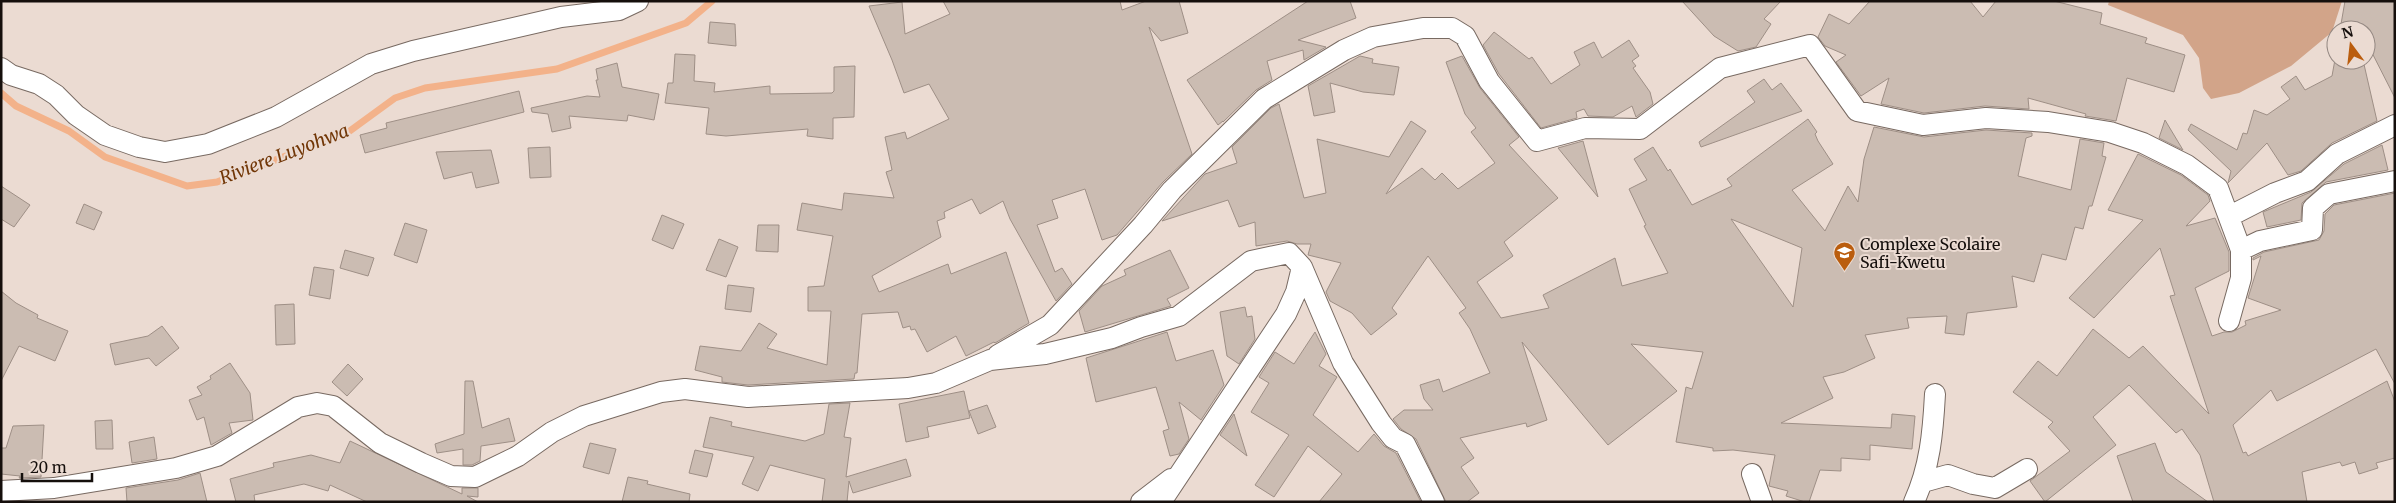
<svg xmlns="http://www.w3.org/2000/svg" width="2396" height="503" font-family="Merriweather,serif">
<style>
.green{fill:#d2a489}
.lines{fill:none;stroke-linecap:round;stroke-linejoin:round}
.stream{stroke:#f3b28a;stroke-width:7}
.building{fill:#cbbcb2;stroke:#9e8f86;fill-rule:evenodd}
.street-casing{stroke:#786a62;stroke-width:22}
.street{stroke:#fff;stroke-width:20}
.labels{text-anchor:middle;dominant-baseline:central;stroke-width:4;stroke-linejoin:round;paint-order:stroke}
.poi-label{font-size:16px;fill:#150f0c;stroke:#ebdbd2;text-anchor:start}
.water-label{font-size:18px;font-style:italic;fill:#713606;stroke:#ebdbd2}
</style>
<rect width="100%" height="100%" fill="#ebdbd2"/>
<path class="green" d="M2109 1H2342L2332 32 2291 66 2239 93 2211 99 2203 88 2199 58 2183 35 2108 5Z"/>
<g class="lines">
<path class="stream" d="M1 93 16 106 69 131 105 157 187 186 217 182 347 133 395 98 425 88 557 69 686 23 712 1"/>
</g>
<path class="building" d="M943 1H1120L1122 10 1146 1H1179L1188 33 1161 41 1149 27 1192 154 1163 182 1117 235 1102 240 1085 189 1052 200 1058 218 1037 225 1055 272 1062 268 1072 284 1056 301 1010 219 1003 201 980 214 972 199 944 212 945 218 937 221 941 237 872 276 879 292 948 264 951 274 1006 252 1029 323 995 343 994 342 966 356 956 336 927 352 915 329 911 330 910 326 903 328 898 312 862 314 857 373H855L854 379 748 385 722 382V377L695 370 700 346 741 351 759 323 777 334 767 348 827 365 831 311H808V287L824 286 833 236 797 230 802 203 842 210 844 193 894 198 886 172 892 170 885 137 905 132 907 139 949 119 929 84 904 93 892 60 869 6 902 2 905 34 950 14Z
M1308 1H1350L1356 18 1298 40 1326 47 1304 60 1303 50 1267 61 1272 80 1256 90 1223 122V121L1218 125 1187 80Z
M1682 1H1781L1764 19 1771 24 1756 47 1738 51 1714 36Z
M1870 1H1970L1983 17 1996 1H2054L2102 13 2100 24 2147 38 2145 43 2185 55 2174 92 2127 78 2116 121 2085 116 2086 114 2028 98 2029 109 1985 106 1924 113 1881 104 1889 78 1861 96 1836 62 1846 55 1825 46 1818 37 1829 14 1849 24Z
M2345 1H2395V98L2366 41V30H2340Z
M710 22 735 24 736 46 708 43Z
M1494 32 1529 59 1532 57 1551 84 1580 65 1574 52 1594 42 1602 58 1629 40 1639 56 1632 61 1636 66 1633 68 1650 92 1653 104 1636 117 1632 106 1613 117 1588 116 1584 109 1576 112 1577 118 1541 128 1499 74 1483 45Z
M675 54 695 55 694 81 715 83 714 92 770 86V94L832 93 834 91V67L855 66 854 117 833 118V139L807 136 808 129 726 136 706 134 709 108 665 103 668 83H673Z
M2336 54V60H2363L2377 121 2332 143 2301 171 2288 175 2267 143 2228 183 2231 171 2188 130 2191 124 2237 150 2243 133 2247 134 2254 110 2267 115 2290 99 2281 87 2296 76 2305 90 2332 76Z
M1360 56 1373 59 1372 63 1399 67 1394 95 1363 92 1330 83 1335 112 1314 116 1308 86Z
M1462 56 1480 88 1519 137 1509 145 1558 198 1504 242 1513 256 1477 282 1501 318 1549 308 1543 295 1615 258 1622 286 1668 273 1644 226 1646 225 1629 189 1647 180 1634 159 1653 147 1668 171 1670 169 1692 205 1732 186 1727 179 1808 119 1817 132 1815 134 1818 141 1833 164 1792 190 1825 231 1848 186 1858 202 1864 159 1874 127 1924 137 1986 130 2032 133V136L2026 138 2018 176 2071 190 2080 139 2104 143 2102 156 2106 157 2092 206H2089L2083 229 2075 227 2066 260 2042 254 2034 282 2012 276 2017 307 1967 313 1964 335 1945 333 1947 316 1907 318 1909 328 1865 335 1875 358 1844 372 1823 377 1833 398 1781 423 1891 428 1892 414 1915 416 1912 449 1870 445V460L1841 458V471L1820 470 1809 502H1805L1786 496 1788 491 1769 486 1775 455 1733 450 1713 451V448L1676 442 1686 387 1692 389 1703 352 1631 344 1677 391 1608 445 1522 342 1547 420 1527 427 1526 423 1460 438 1474 458 1461 467 1479 493 1467 502H1446L1416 439 1401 429 1393 419 1404 410H1433L1424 399 1420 385 1439 379 1443 392 1490 373 1470 329 1459 313 1466 308 1428 256 1392 308 1397 314 1371 335 1352 313 1330 301 1326 292 1341 263 1308 255 1311 244H1297L1287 241 1256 246 1255 222 1239 227 1228 200 1162 221 1205 174 1237 163 1232 147 1271 108 1279 104 1304 198 1326 193 1317 139 1389 157 1411 121 1426 131 1386 194 1422 168 1435 180 1442 173 1458 189 1495 163 1471 132 1476 128 1465 114 1446 62ZM1731 219 1802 248 1793 307Z
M617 63 622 87 659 94 654 120 628 115 627 121 569 116 571 128 552 132 548 114 532 112 531 108 587 96 600 97 596 80H598L596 69Z
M1764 79 1772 90 1781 83 1802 111 1701 147 1699 142 1755 102 1747 91Z
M519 91 524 112 365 153 360 135 387 128 386 123Z
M2165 120 2183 150 2159 138Z
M1583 141 1598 197 1558 148Z
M2382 145 2388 170 2326 182 2302 203 2301 220 2267 227 2263 212 2311 192 2344 164Z
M550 147 551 177 530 178 528 148Z
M491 150 499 183 476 188 472 172 444 179 436 152Z
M2138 154 2181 175 2208 195 2210 201 2186 226 2215 218 2229 252V271L2195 288 2212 336 2224 332H2232L2246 325 2245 321 2281 310 2248 298 2261 256 2253 260V258L2264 252 2319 240 2324 231 2325 214 2334 205 2395 193V384L2376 349 2277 401 2271 390 2233 425 2243 453 2246 452 2248 456 2387 381 2395 402V458L2376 463 2378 468 2359 474 2355 462 2342 466 2340 462 2302 472 2307 502H2214L2200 455 2182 429 2176 433 2129 385 2093 417 2116 445 2045 502 2030 481 2070 451 2048 427 2053 422 2013 392 2038 361 2057 376 2093 329 2129 358 2143 346 2209 414 2170 296 2175 295 2160 248 2094 318 2069 298 2143 220 2108 210Z
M1 186 30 205 14 227 1 219Z
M84 204 102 212 94 230 76 223Z
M662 215 684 224 673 249 652 240Z
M405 223 427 230 417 263 394 255Z
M758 225H779L778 252 756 251Z
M719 239 738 247 726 277 706 270Z
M345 250 374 258 368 276 340 268Z
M1170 250 1189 288 1167 299 1171 306 1085 332 1079 311 1102 286 1126 275 1124 270Z
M314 267 334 270 330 299 309 295Z
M728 285 754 288 751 312 725 309Z
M1 291 16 303 38 315 37 318 68 331 55 361 19 346 1 381Z
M294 304 295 344 276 345 275 305Z
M1245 307 1247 317 1252 316 1255 339 1239 364 1227 356 1220 312Z
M162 326 179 348 156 366 149 358 115 365 110 344 148 336Z
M1167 332 1176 361 1213 350 1224 385 1201 420 1179 402 1189 439 1179 454 1170 456 1163 431 1169 429 1156 387 1096 402 1086 358Z
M1315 332 1326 354 1319 366 1337 377 1313 415 1358 452 1374 434 1384 446 1396 453 1421 502H1319L1342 474 1308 446 1274 497 1255 485 1289 435 1251 412 1269 383 1259 377 1275 352 1294 364Z
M230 363 250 393 253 420 229 423 232 433 211 445 204 417 197 420 189 400 202 395 197 387 211 379 210 376Z
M348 364 363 379 347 396 332 382Z
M465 381H473L482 428 509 418 515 441 481 446 480 461 472 465H463V449L437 453 435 444 464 434Z
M964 391 970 418 927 427 929 437 906 442 899 404Z
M850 403 844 437 851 438 846 477 906 459 911 476 853 493 849 481 847 502H822L825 479 770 465 758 491 742 484 754 457 703 447 710 417 732 422 731 426 805 441 824 434 829 404Z
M987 405 996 427 978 434 969 411Z
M1234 414 1247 456 1220 435Z
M112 420 113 449H96L95 421Z
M44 425 41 477 19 478 20 476 1 474V448H6L13 426Z
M154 437 157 459 132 463 129 442Z
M350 441 462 494V488H478V497L467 496 478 502H367L330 485 328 491 304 484 254 495 255 502H236L230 479 274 467 273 463 311 455 340 463Z
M590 443 616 449 609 474 583 467Z
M2155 443 2166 472 2208 502H2133L2117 456Z
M695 450 713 454 707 477 689 473Z
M200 473 207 502H127L126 488 178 480Z
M628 477 648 481 647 484 690 494 689 502H622Z"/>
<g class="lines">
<defs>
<path id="street" d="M1 68 11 75 39 84 56 95 76 115 105 135 139 147 165 152 208 144 276 117 371 64 413 51 561 17 619 10 638 1
M2230 216 2275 193 2307 181 2337 154 2395 125
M2241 250 2260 241 2312 230 2313 208 2329 194 2395 181
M1302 267 1343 363 1381 423 1393 438 1405 444 1434 502
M998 355 1050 325 1143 225 1172 190 1264 99 1344 50 1373 37 1423 28H1452L1465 36 1489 81 1537 141 1585 128 1640 129 1720 68 1810 45 1857 111 1923 125 1986 118 2048 122 2110 132 2143 143 2187 165 2218 188 2241 250V278L2229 321
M1752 474 1762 502
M1923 482 1948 475 1973 484 1995 488 2027 469
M1 491 54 488 176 468 217 456 298 407 317 403 333 406 380 443 421 463 451 476 475 477 518 456 552 432 584 416 661 392 685 389 748 397 908 388 936 383 990 360 1045 354 1112 338 1141 327 1179 316 1251 261 1289 253 1302 267 1296 292 1286 314 1161 502
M1141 502 1171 479
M1914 502C1930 467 1933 432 1935 394"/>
</defs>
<use href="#street" class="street-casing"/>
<use href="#street" class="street"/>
</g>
<defs>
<symbol id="school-pin" viewBox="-11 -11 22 30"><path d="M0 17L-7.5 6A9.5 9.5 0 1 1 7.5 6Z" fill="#ba5d0e" stroke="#ebdbd2"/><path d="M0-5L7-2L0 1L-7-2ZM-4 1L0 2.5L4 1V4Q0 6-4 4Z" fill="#fff"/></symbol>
</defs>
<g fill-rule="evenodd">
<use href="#school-pin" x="1832" y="240" width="25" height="34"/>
</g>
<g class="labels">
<g class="poi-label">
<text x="1860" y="244">Complexe Scolaire<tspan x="1860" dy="18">Safi-Kwetu</tspan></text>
</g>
<g class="water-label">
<text transform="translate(284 154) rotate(-21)">Riviere Luyohwa</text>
</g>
</g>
<rect width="2396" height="503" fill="none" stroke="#150f0c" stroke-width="5"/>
<g transform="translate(2351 45) rotate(345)"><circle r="24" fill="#ebdbd2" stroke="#958983"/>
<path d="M0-4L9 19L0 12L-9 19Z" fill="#ba5d0e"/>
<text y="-8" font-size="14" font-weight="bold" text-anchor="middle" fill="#150f0c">N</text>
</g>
<path d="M22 473v8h70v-8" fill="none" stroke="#150f0c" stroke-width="2.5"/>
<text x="30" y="473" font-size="15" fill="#150f0c" stroke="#ebdbd2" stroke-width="4" paint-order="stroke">20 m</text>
</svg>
